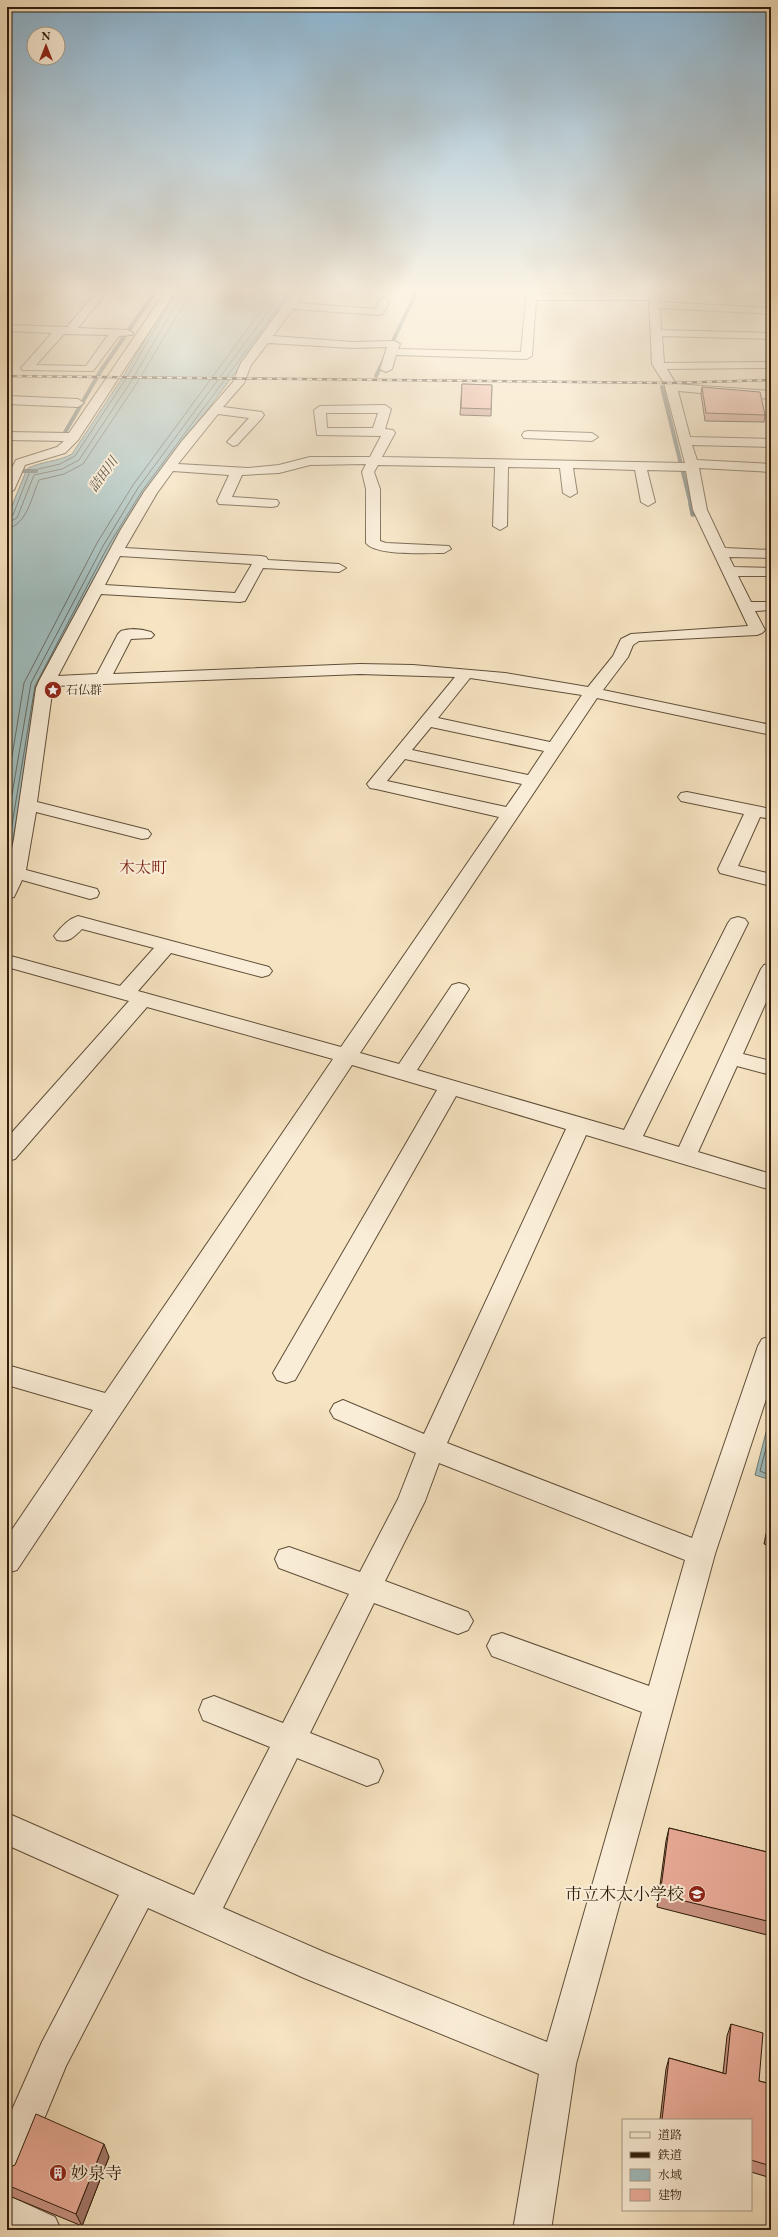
<svg xmlns="http://www.w3.org/2000/svg" width="778" height="2237" font-family="'EB Garamond','Noto Serif JP',serif">
<style>
.water{fill:#a0bcbc;stroke:#727c75}
.lines{fill:none;stroke-linecap:round;stroke-linejoin:round}
.shore{stroke:#676c64;stroke-width:1}
.stream-far1{stroke:#727c75;stroke-width:4}
.stream{stroke:#727c75;stroke-width:5.5}
.street-casing{stroke:#604f39;stroke-width:2}
.street{fill:#faedd7;fill-rule:evenodd}
.rail-casing{stroke:#2e1d0b;stroke-width:2.5}
.rail{stroke:#faedd7;stroke-width:1.5;stroke-dasharray:5;stroke-linecap:butt}
.wall{fill:#ca9484;stroke:#2e1d0b}
.shaded-wall{fill:#a4786b;stroke:#2e1d0b}
.building{fill:#ebac99;stroke:#2e1d0b}
.labels{text-anchor:middle;dominant-baseline:central;stroke-width:4;stroke-linejoin:round;paint-order:stroke}
.far-poi-label{font-size:12px;fill:#2e1d0b;stroke:#faedd7;text-anchor:start}
.far-water-label{font-size:13px;font-style:italic;fill:#565549;stroke:#faedd7}
.quarter-label{font-size:16px;fill:#7a1f14;stroke:#faedd7}
.near-poi-label{font-size:17px;fill:#2e1d0b;stroke:#faedd7;text-anchor:end}
</style>
<rect width="100%" height="100%" fill="#f7e4c2"/>
<filter id="stains"><feTurbulence type="fractalNoise" baseFrequency=".005" numOctaves="4"/><feColorMatrix values="0 0 0 0 .2 0 0 0 0 .09 0 0 0 0 .02 0 0 0 .5 -.17"/></filter>
<radialGradient id="worn" r=".72"><stop offset=".6" stop-color="#630" stop-opacity="0"/><stop offset="1" stop-color="#630" stop-opacity=".3"/></radialGradient>
<path class="water" d="M175 289H298L145 493 39 688 7 875V518L27 469C41 461 58 462 72 454L124 375Z
M771 1413V1480L755 1475Z"/>
<g class="lines">
<path class="shore" d="M7 518 13 515 30 471 60 464 75 456 127 377 178 289
M7 523 17 518 34 475 62 469 79 460 132 380 182 294 183 289
M7 529C28 523 31 498 39 480L64 474 83 464 137 383 188 297 189 289
M7 787 24 683 97 543 133 485 277 289
M7 824 31 683 103 546 138 488 285 289
M7 855 35 686 107 548 142 491 292 289
M771 1429 760 1471 771 1476"/>
<path class="stream-far1" d="M376 376 418 289
M662 387 691 505
M64 434 100 372 157 289
M7 471H36"/>
<path class="stream" d="M691 504 693 514"/>
<defs>
<path id="street" d="M99 289H109L78 328 128 330 133 333 132 335 119 336 93 371 23 370 21 368 23 366 52 333 7 331V325L67 327ZM64 334 108 335 86 366 36 365Z
M167 289H177L78 440 65 453 25 465 14 490 7 494V477L16 460 57 447 64 441 7 440V432L69 433Z
M298 289H308L297 303 375 309 380 300 384 299 389 302 383 314 379 315 293 309 273 336 353 342 394 341 400 344 398 349 521 352 527 289H537V294H648V289H658L659 302 771 308V314L660 308 661 330 771 333V339L662 336 664 363 765 362 771 365 765 368 667 369 676 384 771 391V399L678 391 690 437 771 439V447L692 445 697 460 771 464V472L699 468 707 510 725 548 771 550V558L729 557 734 567 771 568V576H738L751 602H771V610L755 611 765 630 762 633 757 635 639 641 633 645 628 657 603 690 771 725V735L597 698 360 1053 399 1064 452 985 459 983 466 985 469 989 417 1070 624 1130 728 923 731 919 738 917 745 919 748 923 643 1136 679 1147 761 969 764 965 771 963V991L743 1054 771 1061V1075L737 1066 698 1152 771 1174V1190L586 1135 447 1443 692 1538 758 1346 762 1339 771 1336V1384L715 1554 576 2064 551 2230H513L539 2074 304 1978 148 1908 66 2066 20 2177 7 2182V2121L42 2042 119 1895 7 1845V1813L194 1895 270 1747 203 1720 199 1710 203 1700 214 1696 283 1723 349 1594 279 1568 275 1559 279 1550 289 1547 360 1572 398 1499 416 1453 334 1418 330 1411 334 1404 343 1400 424 1434 566 1129 456 1096 295 1380 286 1383 277 1380 273 1373 437 1090 352 1065 17 1570 7 1573V1537L93 1410 7 1385V1365L105 1393 333 1059 147 1007 15 1159 7 1161V1138L129 1001 7 967V955L120 986 154 948 82 929C74 937 69 943 57 940L54 936C60 928 68 919 78 916L269 967 272 971 269 975 262 977 171 953 138 991 341 1047 499 817 376 789 370 788 367 784 455 677 360 674 53 686 37 802 148 830 151 834 148 838 142 839 36 812 26 870 97 889 99 893 97 897 90 899 22 880 14 897 7 899V872L14 839 36 688 39 681 120 531 144 492 182 441 233 382 241 363 284 304ZM536 300H649L652 364 664 383 685 463 382 457 395 433 393 430 385 429 391 409 385 405 320 406 314 410 317 435 381 436 370 457H310L279 465 248 468 178 464 218 414 249 418 227 442 233 446 237 445 262 418 264 415 262 412 223 407 244 383 251 365 268 343 353 348 387 347 380 369 386 372 392 369 396 355 526 359 532 356ZM326 413H378L373 428H327ZM366 464 362 472 366 489V543C375 556 428 553 444 553L451 549 449 546 386 543 380 541V489L374 472 378 465 495 467 493 526 500 530 507 526 508 467 560 468 563 493 570 497 577 493 573 468 635 470 641 502 648 506 655 502 647 470 686 471 693 510 748 626 631 634 621 639 613 656 588 687 505 673 413 665 360 664 113 674 131 639 151 638 154 635 151 632C142 629 130 628 121 631L118 634 97 674 58 676 101 594 240 602 245 601 263 568 339 572 346 568 339 564 268 560 266 557 261 556 125 548 157 493 173 471 229 475 217 501 219 504 272 507 277 506 279 503 277 500 232 497 242 475 279 473 310 465ZM120 556 252 564 235 593 105 585ZM470 678 582 695 550 742 438 718ZM431 727 544 751 528 775 412 750ZM405 759 522 784 506 807 387 781ZM439 1463 685 1560 649 1686 502 1633 492 1636 487 1646 492 1656 642 1712 547 2042 324 1952 223 1908 297 1758 367 1786 378 1782 383 1771 378 1760 310 1733 374 1603 458 1634 468 1630 473 1621 468 1612 385 1581 425 1501Z
M683 289H714L715 290C710 295 688 294 683 289Z
M741 289H771V295L744 294 739 291Z
M7 396 78 399 84 403 78 407 7 404Z
M528 431 592 433 598 437 592 441 524 438 522 435 524 432Z
M687 792 771 809V819L760 817 738 866 771 874V886L720 873 718 869 744 814 681 801 678 797 681 793Z
M7 2195 55 2217 61 2230H7Z"/>
</defs>
<use href="#street" class="street-casing"/>
<use href="#street" class="street"/>
<defs>
<path id="rail" d="M7 376 670 383 771 380"/>
</defs>
<use href="#rail" class="rail-casing"/>
<use href="#rail" class="rail"/>
</g>
<path class="wall" d="M462 384 492 385 491 416 460 415Z
M702 387 765 415 764 422 705 421 701 394Z
M770 1518H771V1546L764 1544Z
M669 1828 771 1853V1936L657 1907 666 1841Z
M731 2024 759 2081 771 2084V2178L751 2172V2120H660L666 2069 669 2058 723 2073 727 2036Z
M109 2157 82 2226 7 2195V2168Z"/>
<path class="shaded-wall" d="M104 2144 109 2157 82 2226 76 2214Z"/>
<path class="building" d="M462 384 492 385 491 409 461 408Z
M702 387 760 392 765 415 706 413Z
M770 1518H771V1541L765 1539Z
M669 1828 771 1853V1922L660 1895Z
M731 2024 763 2033 759 2081 771 2084V2166L751 2160V2120H662L669 2058 726 2074Z
M36 2114 104 2144 76 2214 7 2185V2168L15 2165Z"/>
<linearGradient id="sky" x2="0" y2="1"><stop stop-color="#8bb7d6"/><stop offset="0.48" stop-color="#fbf3e4"/><stop offset="1" stop-color="#fbf3e4" stop-opacity="0"/></linearGradient>
<rect width="778" height="602" fill="url(#sky)"/>
<defs>
<symbol id="sight-disc" viewBox="-11 -11 22 22"><circle r="9.5" fill="#8f2418" stroke="#faedd7"/><path d="M0-6L1.8-2.2L6-1.7L2.9 1.2L3.7 5.4L0 3.3L-3.7 5.4L-2.9 1.2L-6-1.7L-1.8-2.2Z" fill="#fff"/></symbol>
<symbol id="school-disc" viewBox="-11 -11 22 22"><circle r="9.5" fill="#8f2418" stroke="#faedd7"/><path d="M0-5L7-2L0 1L-7-2ZM-4 1L0 2.5L4 1V4Q0 6-4 4Z" fill="#fff"/></symbol>
<symbol id="building-disc" viewBox="-11 -11 22 22"><circle r="9.5" fill="#8f2418" stroke="#faedd7"/><path d="M-4-6H4V6H1V3H-1V6H-4ZM-2.5-4.3h1.7v1.8h-1.7ZM.8-4.3h1.7v1.8H.8ZM-2.5-1h1.7V.8h-1.7ZM.8-1h1.7V.8H.8Z" fill="#fff"/></symbol>
</defs>
<g fill-rule="evenodd">
<use href="#sight-disc" x="43" y="680" width="20" height="20"/>
<use href="#school-disc" x="687" y="1884" width="20" height="20"/>
<use href="#building-disc" x="48" y="2163" width="20" height="20"/>
</g>
<g class="labels">
<g class="far-poi-label">
<text x="66" y="690">石仏群</text>
</g>
<g class="far-water-label">
<text transform="translate(103 474) rotate(-54)">詰田川</text>
</g>
<g class="quarter-label">
<text x="143" y="867">木太町</text>
</g>
<g class="near-poi-label">
<text x="684" y="1894">市立木太小学校</text>
<text x="71" y="2173" text-anchor="start">妙泉寺</text>
</g>
</g>
<rect width="778" height="2237" fill="none" stroke="#f7e4c2" stroke-width="24"/>
<rect x="8" y="8" width="762" height="2221" fill="none" stroke="#2e1d0b" stroke-width="2"/>
<rect x="12" y="12" width="754" height="2213" fill="none" stroke="#2e1d0b"/>
<rect x="622" y="2119" width="130" height="92" fill="#faedd7" stroke="#a89a85"/>
<rect x="630" y="2132" width="20" height="6" fill="#faedd7" stroke="#a89a85"/>
<text x="658" y="2139" font-size="12" fill="#2e1d0b">道路</text>
<rect x="630" y="2152" width="20" height="6" fill="#2e1d0b" stroke="#a89a85"/>
<text x="658" y="2159" font-size="12" fill="#2e1d0b">鉄道</text>
<rect x="630" y="2169" width="20" height="12" fill="#a0bcbc" stroke="#a89a85"/>
<text x="658" y="2179" font-size="12" fill="#2e1d0b">水域</text>
<rect x="630" y="2189" width="20" height="12" fill="#ebac99" stroke="#a89a85"/>
<text x="658" y="2199" font-size="12" fill="#2e1d0b">建物</text>
<g transform="translate(46 46)"><circle r="19" fill="#faedd7" stroke="#a89a85"/>
<path d="M0-3L7 15L0 10L-7 15Z" fill="#8f2418"/>
<text y="-6" font-size="11" font-weight="bold" text-anchor="middle" fill="#2e1d0b">N</text>
</g>
<rect width="100%" height="100%" filter="url(#stains)"/>
<rect width="100%" height="100%" fill="url(#worn)"/>
</svg>
